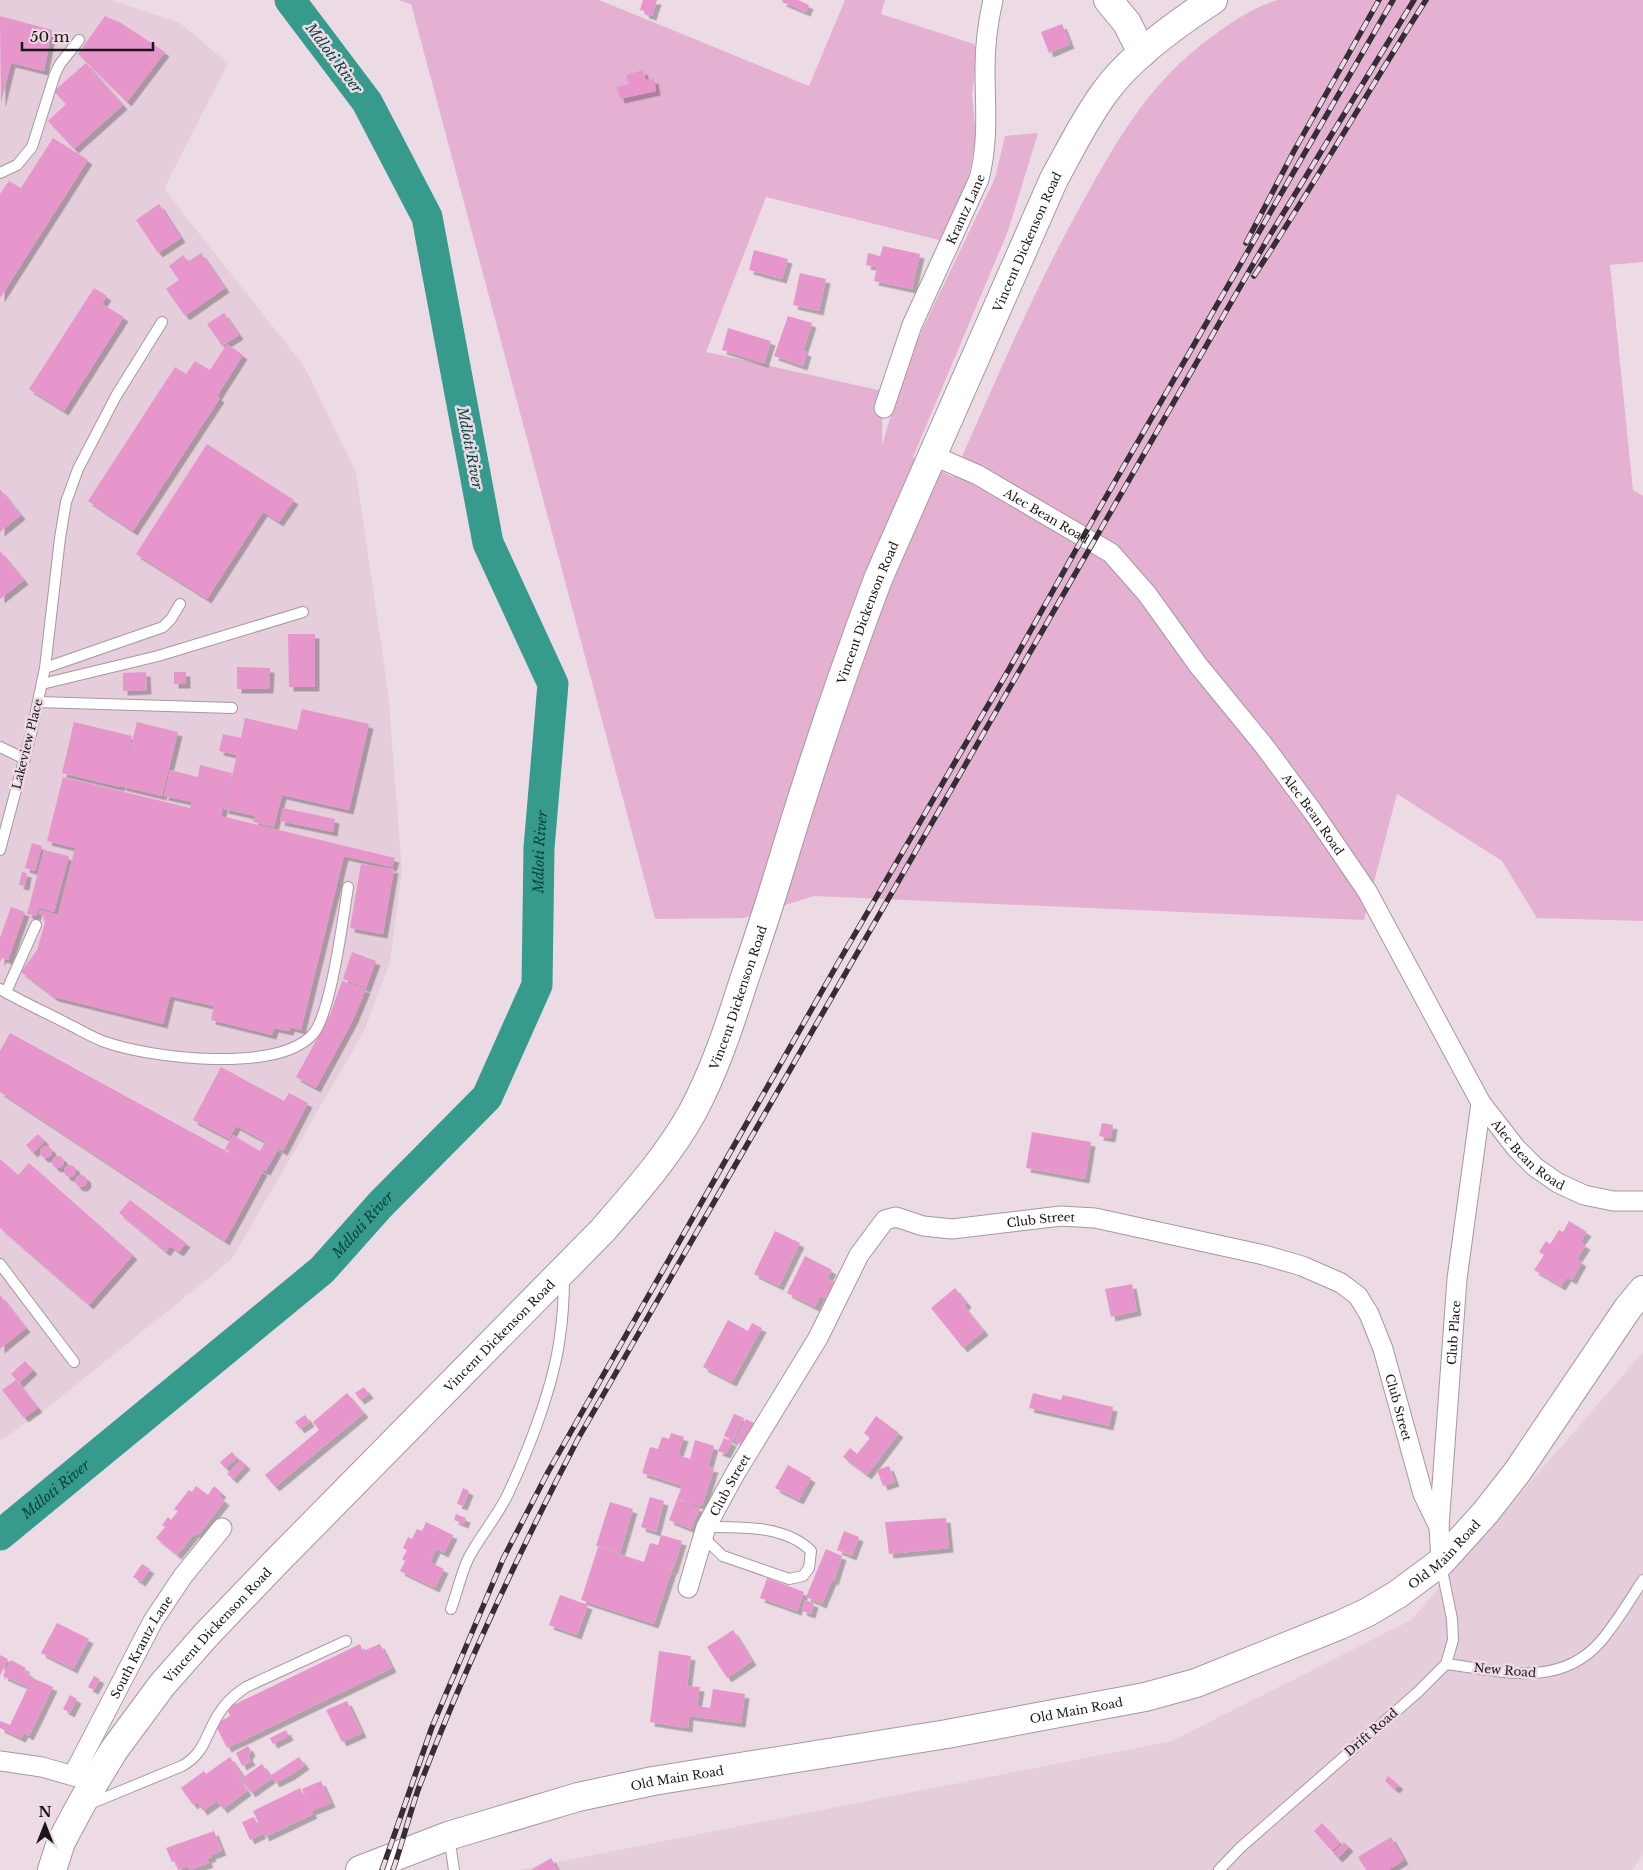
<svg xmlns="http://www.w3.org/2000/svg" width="1643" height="1870" font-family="'Libre Baskerville',serif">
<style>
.built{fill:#e6cddc}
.green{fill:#e5b1d2}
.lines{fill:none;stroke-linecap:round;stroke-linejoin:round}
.river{stroke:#369a8c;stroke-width:31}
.building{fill:#e696cb;filter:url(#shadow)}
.lane-casing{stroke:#a797a1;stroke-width:12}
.street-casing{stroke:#a797a1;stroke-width:21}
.secondary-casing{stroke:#a797a1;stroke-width:30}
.lane{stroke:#fff;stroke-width:10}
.street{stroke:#fff;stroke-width:19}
.secondary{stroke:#fff;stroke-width:28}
.rail-casing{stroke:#352e32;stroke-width:5.5}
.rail{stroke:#ecdbe5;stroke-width:4;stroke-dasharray:11;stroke-linecap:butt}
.labels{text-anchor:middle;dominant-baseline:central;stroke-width:5;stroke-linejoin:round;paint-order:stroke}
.street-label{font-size:12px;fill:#1c161a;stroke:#ecdbe5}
.water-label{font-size:14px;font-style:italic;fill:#07433c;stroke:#ecdbe5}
</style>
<defs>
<filter id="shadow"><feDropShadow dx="4.5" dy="4.5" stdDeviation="0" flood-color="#0004"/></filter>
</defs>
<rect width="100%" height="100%" fill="#ecdbe5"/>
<path class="built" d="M0 0H111L180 23 228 63 164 189 304 366 356 472 388 691 402 871 390 962 364 1031 231 1260 56 1401 0 1441Z
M1643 1352V1854L1632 1870H517L1172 1741 1411 1620Z"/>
<path class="green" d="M398 0H599L809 86 845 0H885L881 14 974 44 978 52 972 94 976 138 967 185 943 241 766 197 706 352 883 391 882 445 909 357 995 178 1005 136 1038 133 1008 231 913 457 953 477C992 389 1029 301 1075 216 1115 144 1145 85 1214 35 1233 21 1254 7 1277 0H1643V262L1610 265 1633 490 1643 496V921L1537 918 1502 861 1397 794 1364 920 814 896 744 918 655 919 411 4Z"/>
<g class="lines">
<path class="river" id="s1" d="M0 1535 322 1270 380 1205 487 1097 537 985 539 848 553 684 488 543 427 217 367 102 290 0"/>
</g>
<path class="building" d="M643 0H657L652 16 645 14 644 11 640 10Z
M783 0H798L809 5 806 12 782 2Z
M0 16 52 30 44 71 11 63 1 103Z
M105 16 121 23 165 52 127 102 78 54Z
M1062 24 1070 44 1049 53 1041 32Z
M86 63 123 105 74 149 48 121 66 104 54 91Z
M643 70 646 80 654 79 656 91 620 99 617 87 629 84 626 75Z
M53 138 88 160 0 298V194L9 181 21 188Z
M159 204 181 238 158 253 136 220Z
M883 246 920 254 912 289 874 281 877 267 866 265 868 253 880 256Z
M754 250 788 259 782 279 749 270Z
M201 253 225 288 185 316 166 289 179 280 169 266 183 255 188 262Z
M800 273 826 279 819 311 793 305Z
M94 288 107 296 102 304 124 317 64 411 29 389Z
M224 313 239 335 222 346 207 324Z
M788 316 812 323 803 351 807 352 803 366 774 356Z
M728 328 771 341 764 363 722 350Z
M227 344 243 355 217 396 220 398 133 531 88 501 175 367 186 374 195 361 210 370Z
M207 444 294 500 279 522 263 512 207 599 136 554Z
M0 489 21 515 0 532Z
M0 551 24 580 0 599Z
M288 634H315V687H289Z
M237 667 270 668 269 689H237Z
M146 672 147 690 123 691V673Z
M174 672H186V684H174Z
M302 709 369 724 349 810 282 795 274 827 253 822 255 816 224 809 237 755 219 751 223 734 241 738 245 718 297 730Z
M74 722 132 736 120 787 62 773Z
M137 722 178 732 162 796 121 786Z
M200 765 232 773 221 816 395 858 392 867 344 856 301 1030 290 1027 289 1031 274 1028 272 1035 211 1020 214 1006 170 996 163 1024 54 997 21 972 37 950 45 922 43 915H39L40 910 58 915 75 848 47 841 63 777 190 808 192 802 164 796 170 770 198 777Z
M283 808 335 819 333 832 280 821Z
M32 843 42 846 35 871 25 868Z
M44 850 69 856 54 912 39 908 36 916 27 914Z
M361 864 394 869 383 934 350 928Z
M22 872 27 873 25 886 19 885Z
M11 907 25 912 8 960 2 958 0 962V938Z
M352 952 376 961 366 988 343 979Z
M342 981 366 989 353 1020 316 1088 296 1077 330 1015Z
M10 1033 237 1157 225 1149 233 1135 260 1151 265 1142 278 1149 266 1171 253 1166 263 1171 225 1241 0 1092V1051Z
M221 1067 284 1101 289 1093 308 1103 283 1151 236 1126 229 1139 193 1120Z
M1102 1123 1113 1125 1111 1138 1099 1136Z
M1032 1132 1091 1142 1085 1179 1026 1168Z
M38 1134 45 1141 33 1153 26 1145Z
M40 1152a6 6 0 1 1 12 0a6 6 0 1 1-12 0Z
M52 1162a6 6 0 1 1 12 0a6 6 0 1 1-12 0Z
M0 1159 18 1175 29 1163 133 1255 89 1305 0 1228Z
M64 1171a6 6 0 1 1 12 0a6 6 0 1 1-12 0Z
M75 1181a6 6 0 1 1 12 0a6 6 0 1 1-12 0Z
M130 1200 186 1243 179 1252 170 1246 166 1252 119 1213Z
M1569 1221 1587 1232 1580 1242 1586 1245 1577 1259 1582 1262 1572 1280 1567 1277 1561 1286 1534 1270 1544 1255 1539 1252 1546 1241 1550 1244 1559 1230 1563 1232Z
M775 1231 800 1243 779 1286 754 1274Z
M805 1256 832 1270 827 1279 837 1283 828 1300 820 1296 815 1307 787 1293Z
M1132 1284 1137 1311 1111 1317 1105 1289Z
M955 1288 967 1303 964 1306 984 1331 963 1348 931 1308Z
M0 1295 26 1328 0 1349Z
M728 1320 748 1331 752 1323 762 1328 732 1382 703 1367Z
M25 1361 33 1370 19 1383 11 1374Z
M16 1380 38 1408 24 1418 2 1390Z
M364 1387 369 1394 360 1400 355 1393Z
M347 1393 364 1413 275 1487 265 1475 319 1430 313 1422Z
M1033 1393 1061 1400 1063 1395 1113 1407 1109 1426 1029 1408Z
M734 1414 744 1418 733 1441 724 1436Z
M305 1415 310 1422 300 1429 295 1422Z
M876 1416 899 1433 867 1475 843 1457 850 1448 857 1454 870 1438 864 1433Z
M746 1419 754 1423 743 1445 735 1441Z
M671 1433 684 1437 678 1455 690 1459 695 1440 714 1446 708 1467 714 1468 702 1506 677 1499 682 1486 642 1473 650 1447 658 1449 662 1437 669 1439Z
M724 1438 732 1442 726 1454 718 1451Z
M232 1452 237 1458 225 1468 220 1462Z
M241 1460 246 1465 233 1479 227 1474Z
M788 1465 811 1478 799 1500 775 1488Z
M889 1466 895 1482 883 1486 877 1470Z
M196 1486 208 1495 214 1486 222 1493 219 1496 225 1501 198 1535 195 1533 177 1555 156 1538 165 1527 162 1525 168 1517 171 1520 178 1511 174 1509 189 1490 192 1492Z
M463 1488 469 1491 463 1506 457 1504Z
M650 1497 664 1501 656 1532 641 1527Z
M677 1499 700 1508 691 1529 669 1520Z
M610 1502 633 1509 620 1553 596 1546Z
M456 1514 466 1518 464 1524 454 1520Z
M946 1518 949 1548 889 1554 885 1522Z
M426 1522 453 1535 444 1553 436 1549 430 1562 444 1569 435 1588 400 1571 405 1561 402 1559 407 1550 403 1548 408 1537 412 1539 417 1529 422 1531Z
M844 1531 859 1537 852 1556 837 1550Z
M661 1535 682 1541 673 1570 648 1562 672 1570 654 1624 581 1600 598 1547 644 1562 650 1543 658 1545Z
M826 1549 842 1556 834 1581 832 1580 822 1604 806 1597Z
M142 1564 150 1569 141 1582 133 1577Z
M767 1578 804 1592 797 1611 760 1598Z
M560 1595 588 1605 577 1635 549 1625Z
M805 1600 814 1603 811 1614 802 1611Z
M57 1623 89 1639 73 1669 41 1653Z
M733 1630 752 1661 727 1678 707 1647Z
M360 1644 363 1651 380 1644 392 1668 227 1748 215 1724 230 1716 227 1708Z
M659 1651 691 1656 687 1686 700 1687 697 1706 710 1708 713 1689 745 1694 741 1723 689 1716 688 1728 650 1722Z
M0 1655 8 1659 0 1676Z
M11 1660 26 1668 24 1670 29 1673 28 1676 53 1687 29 1736 24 1733 21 1738 0 1728V1721L10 1725 28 1687 3 1676Z
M94 1676 100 1679 94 1690 88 1687Z
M70 1695 77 1699 70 1713 63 1709Z
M347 1701 362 1733 342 1742 326 1710Z
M286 1730 289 1736 273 1744 270 1738Z
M248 1746 251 1751 248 1756 251 1761 242 1766 236 1753Z
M230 1757 243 1776 239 1779 247 1791 223 1809 217 1801 203 1811 197 1802 193 1805 181 1788 204 1771 206 1774Z
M299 1757 305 1765 291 1775 275 1783 271 1775Z
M262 1764 272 1778 251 1793 241 1779Z
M1388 1776 1399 1785 1395 1789 1385 1781Z
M321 1781 331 1803 311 1811 313 1814 265 1837 253 1811 300 1788 310 1808 302 1789Z
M254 1817 262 1834 250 1840 242 1822Z
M1322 1823 1340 1843 1332 1851 1314 1831Z
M214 1831 222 1851 211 1855 212 1857 207 1859 209 1863 190 1870 188 1866 178 1870 175 1861 172 1862 166 1848Z
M1391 1837 1404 1860 1388 1870H1366L1358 1857Z
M1344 1842 1349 1847 1338 1858 1333 1853Z
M551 1858 558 1870H531Z"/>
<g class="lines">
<defs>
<path id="lane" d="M0 173 17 165 32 147 55 74 60 64 79 40
M45 668 163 627 171 619 180 604
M42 684 158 656 303 612
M38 702 232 708
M0 747 25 759
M0 850 32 730 45 668 60 538 66 502 78 469 116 396 162 322
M0 989C20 1001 43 1011 64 1022 77 1028 91 1037 105 1042 150 1058 278 1074 313 1034 331 1014 343 918 348 887
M6 992 36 925
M0 1264 74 1362
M703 1537 723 1556 789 1579 803 1576 809 1568 811 1551C786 1525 739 1527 706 1527
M451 1609C457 1593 461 1574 468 1559 480 1536 497 1517 508 1494 529 1449 554 1385 560 1336 563 1316 564 1296 564 1276
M1446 1664C1501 1671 1560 1689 1601 1641 1617 1622 1630 1600 1643 1580
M87 1805 182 1766C205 1753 205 1736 218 1715 225 1703 234 1695 246 1687L346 1641
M449 1836 454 1870
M1219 1870 1241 1847 1418 1692 1446 1664 1453 1640 1452 1619 1441 1565"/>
<g id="street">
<path id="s2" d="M884 408 912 325 979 179C989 140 985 107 985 68 985 46 988 22 993 0"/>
<path id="s3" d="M932 455 978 475 1111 553 1147 594 1198 665 1265 747 1313 812 1367 891 1481 1103 1516 1148 1535 1167 1558 1183 1584 1195 1613 1201H1643"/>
<path id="s4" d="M1441 1562 1439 1527 1457 1279 1481 1103"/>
<path id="s5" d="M688 1588 706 1527 736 1472 818 1338 859 1255 885 1220 896 1217 923 1226 952 1229 1061 1216 1095 1218 1264 1255 1302 1266 1341 1283 1358 1296 1369 1314 1383 1349 1423 1494 1439 1527"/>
<path d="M0 1761 42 1767 84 1779"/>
<path id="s6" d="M73 1775 153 1621 183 1576 222 1528"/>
</g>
<g id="secondary">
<path d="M1108 0 1127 23 1142 53"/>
<path id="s7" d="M52 1870 61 1842 83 1801 114 1750 162 1685 207 1634 276 1562 603 1230C635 1193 668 1156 692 1113 714 1072 729 1027 743 983 755 948 767 912 778 876 808 776 841 677 878 579L1054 179C1070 150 1085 119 1105 92 1131 56 1176 24 1213 0"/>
<path id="s8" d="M360 1870 448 1836 578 1797 653 1781 947 1734 1145 1697 1196 1683 1340 1625 1368 1612 1398 1594 1441 1562 1486 1512 1518 1471 1628 1308 1643 1290"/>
</g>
</defs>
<use href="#lane" class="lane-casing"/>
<use href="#street" class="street-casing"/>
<use href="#secondary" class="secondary-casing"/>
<use href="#lane" class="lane"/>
<use href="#street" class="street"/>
<use href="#secondary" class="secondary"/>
<defs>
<path id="rail" d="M1246 243 1294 151 1379 0
M1254 276C1314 185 1368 91 1426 0
M382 1870 432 1727 503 1559 548 1472 838 963 1008 671 1091 523 1393 0
M393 1870C402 1844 409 1816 418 1790 464 1669 519 1552 579 1437L1267 240 1414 0"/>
</defs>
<use href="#rail" class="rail-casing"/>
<use href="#rail" class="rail"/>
</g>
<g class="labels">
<g class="street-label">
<text stroke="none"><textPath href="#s2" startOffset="215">Krantz Lane</textPath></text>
<text stroke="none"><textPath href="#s7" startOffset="1932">Vincent Dickenson Road</textPath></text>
<text stroke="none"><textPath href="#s3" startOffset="130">Alec Bean Road</textPath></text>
<text stroke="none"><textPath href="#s7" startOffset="1528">Vincent Dickenson Road</textPath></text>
<text transform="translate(27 744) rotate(-76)">Lakeview Place</text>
<text stroke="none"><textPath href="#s3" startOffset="535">Alec Bean Road</textPath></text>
<text stroke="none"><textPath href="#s7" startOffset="1122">Vincent Dickenson Road</textPath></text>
<text stroke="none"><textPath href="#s3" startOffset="940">Alec Bean Road</textPath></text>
<text stroke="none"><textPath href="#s5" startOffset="578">Club Street</textPath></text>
<text stroke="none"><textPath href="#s4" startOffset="230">Club Place</textPath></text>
<text stroke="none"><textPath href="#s7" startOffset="702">Vincent Dickenson Road</textPath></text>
<text stroke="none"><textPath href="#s5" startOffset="1028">Club Street</textPath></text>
<text stroke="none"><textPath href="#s5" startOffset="112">Club Street</textPath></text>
<text stroke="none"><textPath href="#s8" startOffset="1141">Old Main Road</textPath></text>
<text stroke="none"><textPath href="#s7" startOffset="298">Vincent Dickenson Road</textPath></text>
<text stroke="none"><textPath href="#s6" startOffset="145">South Krantz Lane</textPath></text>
<text transform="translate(1505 1670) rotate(5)">New Road</text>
<text stroke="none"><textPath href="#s8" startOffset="736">Old Main Road</textPath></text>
<text transform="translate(1371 1732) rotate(-41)">Drift Road</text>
<text stroke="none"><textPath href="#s8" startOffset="331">Old Main Road</textPath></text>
</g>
<g class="water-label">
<text transform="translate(334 58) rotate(53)">Mdloti River</text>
<text transform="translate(470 448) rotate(79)">Mdloti River</text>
<text stroke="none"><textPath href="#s1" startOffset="912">Mdloti River</textPath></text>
<text stroke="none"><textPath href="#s1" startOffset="478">Mdloti River</textPath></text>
<text stroke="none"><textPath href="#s1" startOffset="72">Mdloti River</textPath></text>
</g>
</g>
<g transform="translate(45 1825)" stroke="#ecdbe5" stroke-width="4" paint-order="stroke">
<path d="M0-4L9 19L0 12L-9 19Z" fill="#1c161a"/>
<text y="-8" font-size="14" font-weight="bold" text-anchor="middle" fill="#1c161a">N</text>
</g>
<path d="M22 42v8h131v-8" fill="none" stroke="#1c161a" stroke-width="2.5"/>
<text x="30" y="42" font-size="15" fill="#1c161a" stroke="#ecdbe5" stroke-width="4" paint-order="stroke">50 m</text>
</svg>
